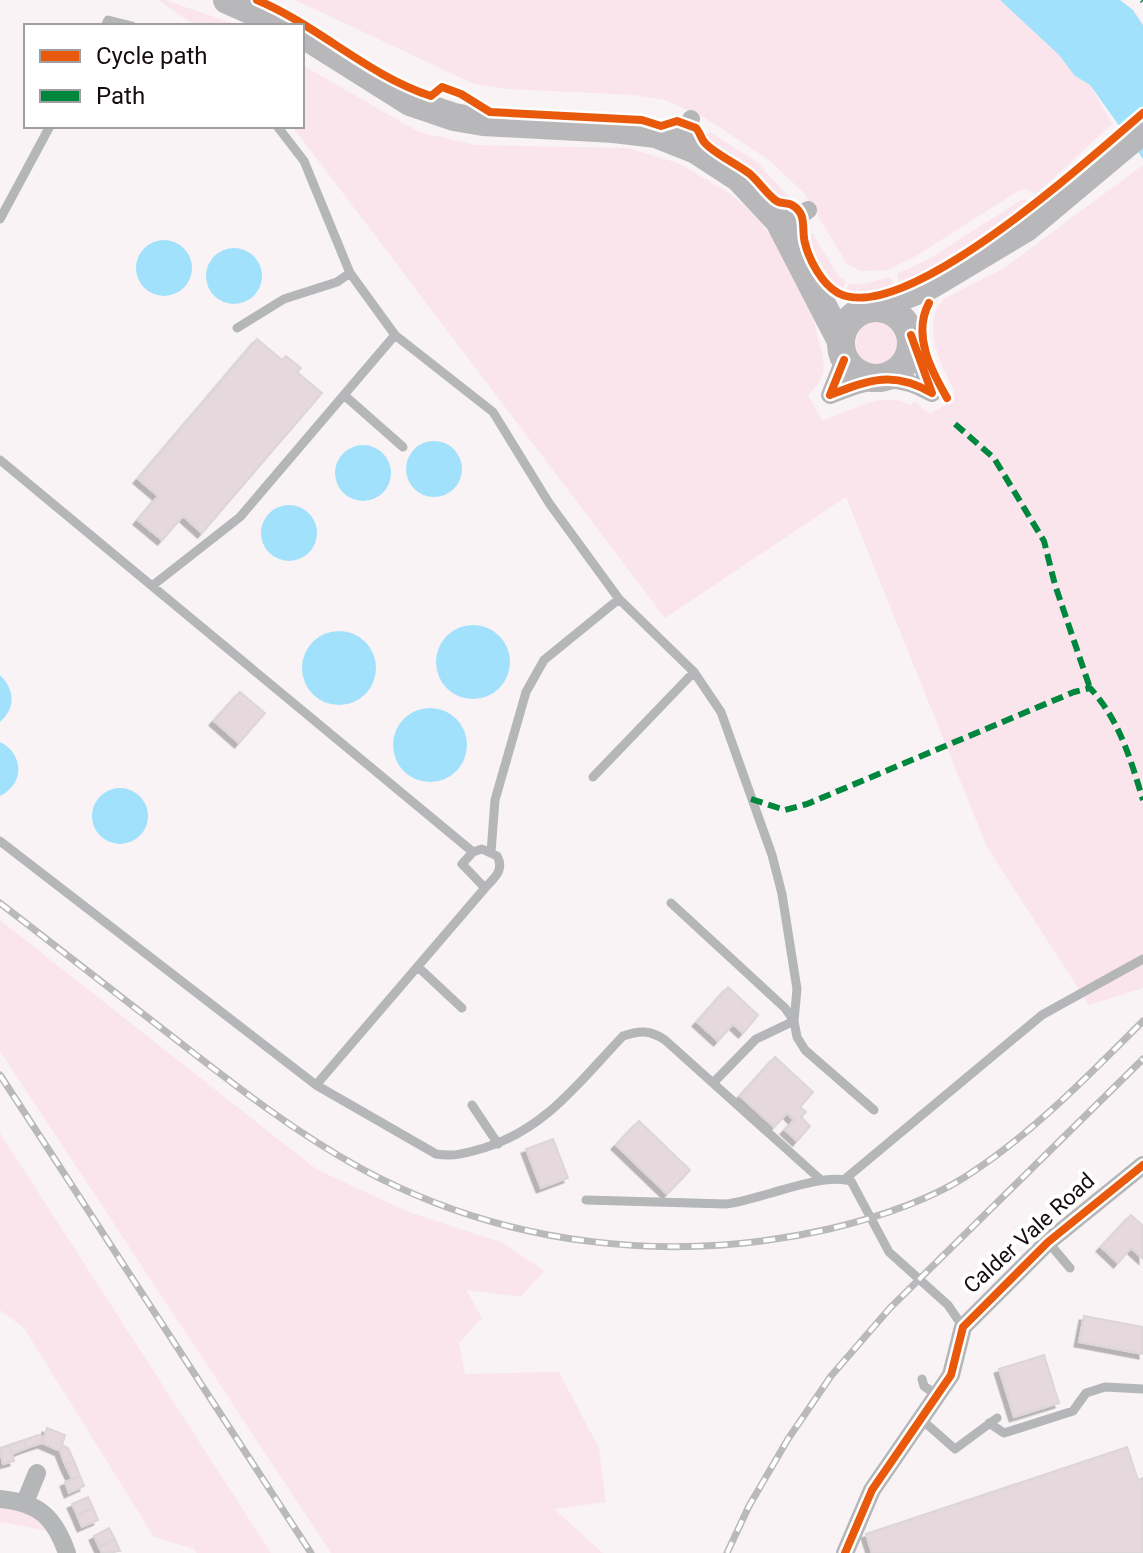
<svg xmlns="http://www.w3.org/2000/svg" width="1143" height="1553" font-family="Roboto,sans-serif">
<style>
.green{fill:#fbe5ec}
.water{fill:#a2e1fb}
.building{fill:#e5d9dd;stroke:#ddd5d7;stroke-width:2;filter:url(#shadow)}
.lines{fill:none;stroke-linecap:round;stroke-linejoin:round}
.lane{stroke:#b4b6b8;stroke-width:9}
.street{stroke:#b4b6b8;stroke-width:18}
.primary{stroke:#b8b8ba;stroke-width:28}
.rail-casing{stroke:#b9b8ba;stroke-width:7}
.rail{stroke:#fff;stroke-width:4;stroke-dasharray:12;stroke-linecap:butt}
.quiet{stroke:#00873e;stroke-width:6;stroke-dasharray:12 6;stroke-linecap:butt}
.cycleway-casing{stroke:#fff;stroke-width:13}
.cycleway{stroke:#e8590c;stroke-width:8}
.labels{text-anchor:middle;dominant-baseline:central;stroke-width:8;stroke-linejoin:round;paint-order:stroke}
.street-label{font-size:22px;fill:#150d10;stroke:#fff}
</style>
<defs>
<filter id="shadow"><feDropShadow dx="-4.5" dy="4.5" stdDeviation="0" flood-color="#0004"/></filter>
</defs>
<rect width="100%" height="100%" fill="#f9f3f5"/>
<path class="green" d="M158 0H165L240 26H196Z
M295 0H1000L1059 55 1075 76 1090 85 1112 124 1036 194 1025 189 1018 191 916 256 887 270 861 271 847 264 804 193 769 160 705 118 665 100 634 95 509 89 474 84Z
M302 65 419 132 475 145 628 148 678 163 726 191 744 205 761 223 774 240 815 313C811 334 831 358 821 379 818 385 812 390 808 395L822 420C853 413 879 389 911 405L914 401 930 414 954 400C956 388 948 380 944 370 934 347 925 317 945 298L1004 268 1143 165V988L1089 1005 987 847 846 497 665 618 292 126H302Z
M710 132 758 163 789 197 778 198 750 172 709 143 707 133Z
M1023 199 1029 201 1028 207C991 237 945 267 899 284L897 274 929 259Z
M812 233 838 275 846 281 842 291C824 284 816 260 807 243Z
M890 277 895 286C879 292 862 298 845 292L849 283 858 285Z
M856 343a24 24 0 1 1 48 0a24 24 0 1 1-48 0Z
M0 920 316 1169 406 1211 503 1243 544 1271 521 1297 466 1290 482 1318 459 1343 465 1374 559 1372 599 1448 606 1502 554 1509 603 1553H331L0 1051Z
M0 1133 271 1553H197L194 1549 154 1537 24 1328 0 1310Z
M0 1499 25 1502 60 1533 0 1522Z"/>
<path class="water" d="M1000 0H1120L1133 10 1143 25V159L1090 85 1075 76 1059 55Z
M136 268a28 28 0 1 1 56 0a28 28 0 1 1-56 0Z
M206 276a28 28 0 1 1 56 0a28 28 0 1 1-56 0Z
M406 469a28 28 0 1 1 56 0a28 28 0 1 1-56 0Z
M335 473a28 28 0 1 1 56 0a28 28 0 1 1-56 0Z
M261 533a28 28 0 1 1 56 0a28 28 0 1 1-56 0Z
M436 662a37 37 0 1 1 74 0a37 37 0 1 1-74 0Z
M302 668a37 37 0 1 1 74 0a37 37 0 1 1-74 0Z
M0 675C15 690 16 708 0 722Z
M393 745a37 37 0 1 1 74 0a37 37 0 1 1-74 0Z
M0 742C24 754 25 784 0 796Z
M92 816a28 28 0 1 1 56 0a28 28 0 1 1-56 0Z"/>
<path class="building" d="M257 339 282 360 286 356 301 368 297 372 322 393 202 533 183 516 162 540 138 520 158 496 138 479Z
M240 692 265 713 239 743 214 721Z
M728 987 758 1015 743 1033 733 1024 718 1041 697 1022Z
M775 1057 813 1092 800 1107 806 1112 801 1117 810 1126 797 1141 785 1130 794 1120 787 1113 774 1127 740 1096Z
M639 1121 690 1170 667 1194 616 1145Z
M553 1139 568 1178 541 1188 526 1149Z
M1131 1215 1143 1226V1259L1131 1248 1118 1263 1101 1247Z
M1084 1316 1143 1327V1354L1079 1342Z
M1044 1355 1059 1403 1014 1417 999 1369Z
M47 1428 65 1435 60 1451 42 1443Z
M38 1435 43 1437 42 1443 27 1448 24 1440Z
M24 1440 27 1448 12 1454 9 1445Z
M9 1445 14 1461 3 1464 0 1448Z
M62 1445 68 1448 74 1461 65 1464 60 1451Z
M1127 1447 1138 1480 1143 1478V1553H872L866 1534Z
M74 1461 80 1476 72 1479 65 1464Z
M80 1476 84 1486 69 1493 65 1482Z
M88 1497 93 1508 77 1515 72 1504Z
M93 1508 98 1520 82 1527 77 1515Z
M109 1528 115 1539 99 1547 94 1536Z
M115 1539 120 1551 102 1553 99 1547Z"/>
<g class="lines">
<path class="lane" d="M105 26 108 20 132 26
M277 126 304 161 350 273 395 335 493 412 549 503 619 599 694 672 721 712 772 855 782 894 797 989 794 1021 797 1037 805 1050 874 1110
M0 219 50 126
M237 328 284 299 337 282 350 273
M344 395 403 447
M0 460 473 852
M152 586 240 517 395 335
M593 777 694 672
M0 841 316 1085 436 1154C454 1157 467 1153 484 1148 546 1129 580 1081 623 1036 640 1030 650 1030 665 1040L821 1180
M491 852 495 800 526 692 544 660 619 599
M671 903 785 1008 794 1021 756 1039 713 1083
M418 967 462 1008
M316 1085 485 888 462 864 473 852 482 849 497 856C505 870 494 878 485 888
M472 1105 498 1144
M845 1179 1042 1015 1143 959
M586 1200 726 1204C760 1200 821 1172 851 1181L889 1252 948 1305 963 1327
M1048 1242 1070 1268
M922 1379 924 1386 938 1396
M921 1419 955 1449 997 1418
M989 1423 1004 1433 1073 1411 1086 1393 1105 1387 1143 1389"/>
<path class="street" d="M681 144 691 119
M783 228 808 210
M844 360 830 395C869 380 893 370 932 393L911 335
M0 1499C39 1503 54 1516 67 1553
M25 1502 37 1473
M845 1553 872 1490 951 1375 963 1327 1048 1242 1143 1165"/>
<path class="primary" d="M227 0 286 26
M302 34 410 102 454 117 483 122 614 129 656 134 696 150 739 178 779 221 841 341
M876 307 929 286 1026 228 1143 130
M841 343a35 35 0 1 1 70 0a35 35 0 1 1-70 0Z"/>
<defs>
<path id="rail" d="M0 903C59 949 118 995 178 1041 237 1087 296 1133 362 1169 504 1246 672 1265 829 1229 875 1218 924 1203 965 1177 1031 1135 1087 1077 1143 1021
M0 1075 311 1553
M727 1553 749 1506 788 1439 831 1376 890 1308 1143 1059"/>
</defs>
<use href="#rail" class="rail-casing"/>
<use href="#rail" class="rail"/>
<path class="quiet" d="M1142 0 1143 1
M955 424 994 458 1044 541 1055 585 1090 688
M751 799 785 810 807 804 1074 692 1090 688C1120 721 1130 758 1143 800"/>
<defs>
<path id="cycleway" d="M257 0C319 26 367 75 431 96L442 87 461 94 490 112 642 120 661 126 677 121 696 128C700 132 701 139 705 143 715 154 737 164 750 174 759 182 766 193 775 200 781 205 787 202 792 205 808 214 801 230 805 243 809 260 822 284 838 293 905 328 1092 156 1143 113
M929 303C912 335 931 370 947 398
M844 360 830 395C869 380 893 370 932 393L911 335
M845 1553 872 1490 951 1375 963 1327 1048 1242 1143 1165"/>
</defs>
<use href="#cycleway" class="cycleway-casing"/>
<use href="#cycleway" class="cycleway"/>
</g>
<g class="labels">
<g class="street-label">
<text transform="translate(1029 1233) rotate(-42)">Calder Vale Road</text>
</g>
</g>
<rect x="24" y="24" width="280" height="104" fill="#ffffff" stroke="#a19e9f" stroke-width="2"/>
<rect x="40" y="50" width="40" height="12" fill="#e8590c" stroke="#a19e9f" stroke-width="2"/>
<text x="96" y="64" font-size="24" fill="#150d10">Cycle path</text>
<rect x="40" y="90" width="40" height="12" fill="#00873e" stroke="#a19e9f" stroke-width="2"/>
<text x="96" y="104" font-size="24" fill="#150d10">Path</text>
</svg>
